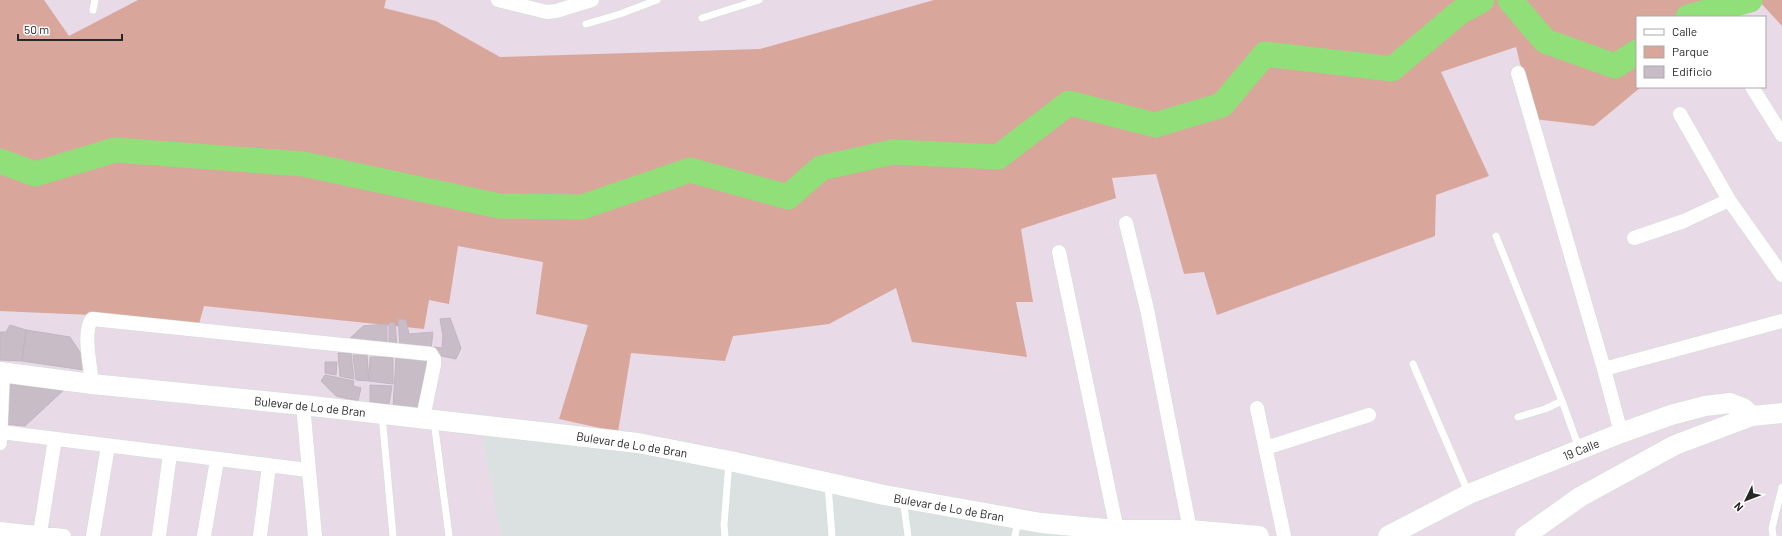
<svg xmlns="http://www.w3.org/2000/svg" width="1782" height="536" font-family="Barlow,sans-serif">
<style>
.industrial{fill:#dae1e0}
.green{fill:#d9a69c}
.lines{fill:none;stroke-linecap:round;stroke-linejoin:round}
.river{stroke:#91df78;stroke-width:25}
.building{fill:#c8bcc6;stroke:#c3b4c1}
.lane-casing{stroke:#d0dfd4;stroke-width:8}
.street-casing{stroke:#d0dfd4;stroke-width:15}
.secondary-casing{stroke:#d0dfd4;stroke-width:21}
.lane{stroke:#fff;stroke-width:7}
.street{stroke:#fff;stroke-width:14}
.secondary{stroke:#fff;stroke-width:20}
.labels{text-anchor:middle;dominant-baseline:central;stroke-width:4;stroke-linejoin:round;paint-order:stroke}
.street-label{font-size:12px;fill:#272727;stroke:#fff}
</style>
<rect width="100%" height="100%" fill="#e8dae7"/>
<path class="industrial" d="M482 433 647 454 855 498 1003 526 1067 536H501Z"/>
<path class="green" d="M0 0H44L69 36 138 0H386L384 8 436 21 500 57 760 49 934 0H1746L1725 17H1637V87H1641L1594 126 1534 119 1516 47 1441 72 1489 176 1436 195 1435 236 1217 315 1204 272 1184 274 1156 174 1112 178 1116 198 1021 229 1033 302H1016L1027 357 912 342 896 288 829 324 733 336 725 361 631 353 618 432 559 419 588 325 536 314 543 262 458 246 449 304 429 300 424 329 204 306 199 324 91 315 0 311Z
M1758 0H1782V26Z"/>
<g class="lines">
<path class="river" d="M1510 0 1545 41 1615 66 1637 52
M1688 17 1750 0
M0 161 35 174 115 150 303 164 499 206 582 207 690 170 788 197 821 168 893 152 998 157 1069 103 1155 125 1222 105 1265 54 1392 69 1460 12 1482 0"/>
</g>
<path class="building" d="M450 318 461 348 456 359 432 354 434 347 442 348 443 336 440 319Z
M398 319 406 320 409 334 433 332 431 349 400 346Z
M389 323H395L397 346 389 347Z
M387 324V346L345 343 363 326Z
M10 325 26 330 22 361 0 360V332H6Z
M26 330 70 337 85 360 84 370 22 361Z
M338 353H351L354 379 340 376Z
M353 355H367L369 381 356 380Z
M370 357H393V384L369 381Z
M396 357 431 360 419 410 393 407Z
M325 362H337L336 375 325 373Z
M325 375 354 381 353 386 361 388 358 401 336 396 321 381Z
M5 380 68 386 25 426 6 424Z
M370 385 392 386 389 404 370 402Z"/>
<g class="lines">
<defs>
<path id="lane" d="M93 10 95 0
M702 18 759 0
M586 24 620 14 657 0
M1496 236 1562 401
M1413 364 1468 492
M382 415 393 536
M1518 417 1545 409 1562 401 1579 448
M434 421 449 536
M828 485 832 536
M903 499 908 536
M725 536 724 525 729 462
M1015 536 1018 519
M1773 536 1772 528 1782 487"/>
<path id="street" d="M498 0 547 12 556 11 592 0
M1518 73 1604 369 1621 433
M1752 87 1782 135
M1680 114 1729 200 1782 275
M1126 223 1147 309 1190 530
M1634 238 1684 221 1729 200
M1059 252 1117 530
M1604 369 1782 321
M92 384C91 368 82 332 92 319L431 354 434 359V365L423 418
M303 405 315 536
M1257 408 1284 536
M0 432 308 470
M0 443 3 372
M1266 448 1369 415
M0 529 64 536
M40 533 55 439
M93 536 108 446
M159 536 170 454
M204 536 217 460
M260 536 269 466"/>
<path id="secondary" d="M0 372 92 384 303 405 638 443 730 461 884 495 1041 523 1117 530H1190L1259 536
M1388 536 1469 494 1621 433 1671 415 1705 406 1730 403 1743 408 1752 416
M1525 536 1580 497 1675 445 1752 416 1782 413"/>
</defs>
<use href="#lane" class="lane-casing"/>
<use href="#street" class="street-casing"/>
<use href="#secondary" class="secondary-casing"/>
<use href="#lane" class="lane"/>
<use href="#street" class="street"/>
<use href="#secondary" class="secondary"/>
</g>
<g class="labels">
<g class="street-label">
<text transform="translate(310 406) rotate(6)">Bulevar de Lo de Bran</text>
<text transform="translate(632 444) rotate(9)">Bulevar de Lo de Bran</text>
<text transform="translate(1581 449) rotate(-22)">19 Calle</text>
<text transform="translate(949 507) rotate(10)">Bulevar de Lo de Bran</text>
</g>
</g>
<rect x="1636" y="16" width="130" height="72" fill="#ffffff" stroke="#a9a9a9"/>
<rect x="1644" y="29" width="20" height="6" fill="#ffffff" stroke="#a9a9a9"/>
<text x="1672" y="36" font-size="12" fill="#272727">Calle</text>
<rect x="1644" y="46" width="20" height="12" fill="#d9a69c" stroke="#a9a9a9"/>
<text x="1672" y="56" font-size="12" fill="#272727">Parque</text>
<rect x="1644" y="66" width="20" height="12" fill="#c8bcc6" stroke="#a9a9a9"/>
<text x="1672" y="76" font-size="12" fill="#272727">Edificio</text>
<g transform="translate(1746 500) rotate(227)" stroke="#ffffff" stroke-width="3" paint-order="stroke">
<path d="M0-3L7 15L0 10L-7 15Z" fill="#272727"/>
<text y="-6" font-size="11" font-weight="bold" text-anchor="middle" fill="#272727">N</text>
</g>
<path d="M18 34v6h104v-6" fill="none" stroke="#272727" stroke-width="2"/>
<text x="24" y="34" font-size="12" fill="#272727" stroke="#ffffff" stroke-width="3" paint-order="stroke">50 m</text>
</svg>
